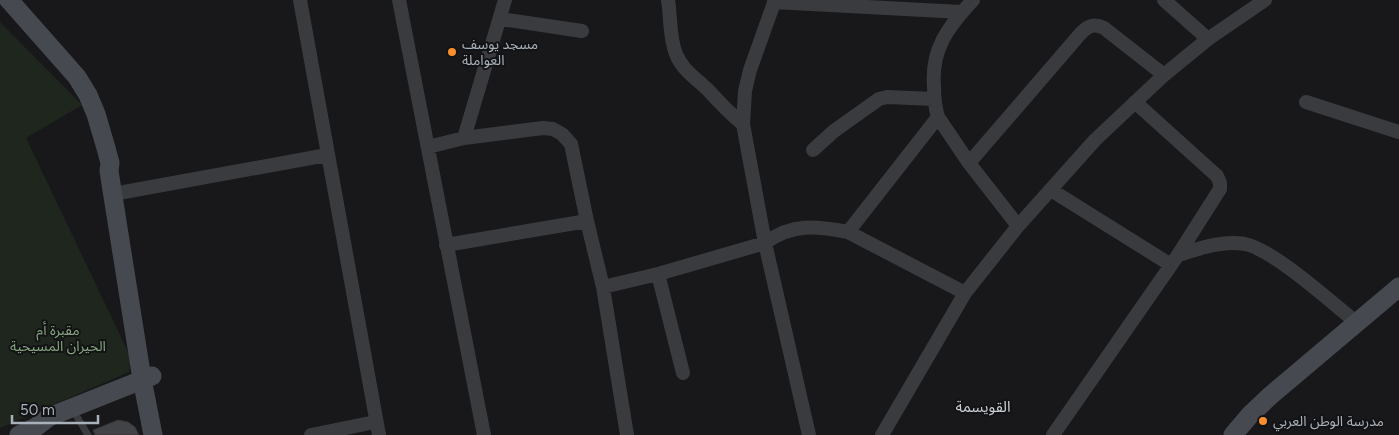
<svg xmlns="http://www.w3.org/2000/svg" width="1399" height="435" font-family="Figtree,'Noto Sans Arabic',sans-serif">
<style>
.green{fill:#1e261d}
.building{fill:#424347;stroke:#323336}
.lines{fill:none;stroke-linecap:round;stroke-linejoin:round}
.lane{stroke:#393b3f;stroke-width:7}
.street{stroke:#393b3f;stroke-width:14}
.secondary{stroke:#464a50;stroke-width:19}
.poi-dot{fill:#fc8f2d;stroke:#131315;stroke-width:2}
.labels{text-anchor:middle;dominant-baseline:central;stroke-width:4;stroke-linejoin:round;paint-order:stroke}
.poi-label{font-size:14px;fill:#a9b2bb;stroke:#131315;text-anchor:start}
.park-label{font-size:14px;fill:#85a77f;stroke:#131315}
.neighbourhood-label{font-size:15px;fill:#cbd0d6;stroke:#131315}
</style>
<rect width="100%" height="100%" fill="#18181a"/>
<path class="green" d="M0 22 82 105 26 138 131 358 129 372 0 428Z"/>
<path class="building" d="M118 420 128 422 135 427 139 435H95L93 430Z"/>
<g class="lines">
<path class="lane" d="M76 415 88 435"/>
<path class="street" d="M300 0 379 435
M399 0 484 435
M668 0C671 18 669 37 676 54 682 70 697 79 709 91 720 103 730 114 743 124
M775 0 750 70 745 91 743 124 765 243 809 435
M973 0C948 27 931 49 934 86 934 97 935 107 938 117L969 163 1018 226
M1164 0 1208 39
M774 2 961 12
M501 19 582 31
M1306 102 1399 132
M464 138 505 0
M428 147 464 138 543 128 553 129 562 134 571 144 587 221 603 287 627 435
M813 150 834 131 879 99 887 97 934 99
M969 163 1081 33C1088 26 1094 23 1104 28L1164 75
M1051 190 1171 265
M113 194 327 155
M848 232 938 117
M446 245 587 221
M1178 255C1198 249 1223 240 1245 244 1274 250 1332 303 1357 323
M658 274 683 373
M603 287 658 274 765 243C792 223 816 226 848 232L965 293
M311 435 375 422
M882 435 965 293 1018 226 1095 140 1164 75 1208 39 1265 0
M1053 435 1178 255 1220 189V183L1217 176 1135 102"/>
<path class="secondary" d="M9 0 77 77 88 95 96 114 106 148 110 163 109 171 142 379 153 435
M19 435 36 427 49 417 152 376
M1233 435 1250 415 1270 396 1399 287"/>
</g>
<g class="poi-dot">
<circle cx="452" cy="52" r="5"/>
<circle cx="1263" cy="421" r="5"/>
</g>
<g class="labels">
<g class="poi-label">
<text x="462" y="44">مسجد يوسف<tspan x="462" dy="16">العواملة</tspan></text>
<text x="1273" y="421">مدرسة الوطن العربي</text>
</g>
<g class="park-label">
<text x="58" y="330">مقبرة أم<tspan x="58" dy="16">الحيران المسيحية</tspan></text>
</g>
<g class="neighbourhood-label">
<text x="983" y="407">القويسمة</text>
</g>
</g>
<path d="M12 415v8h86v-8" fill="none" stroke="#a9b2bb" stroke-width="2.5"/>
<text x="20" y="415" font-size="15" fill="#a9b2bb" stroke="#131315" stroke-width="4" paint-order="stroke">50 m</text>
</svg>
